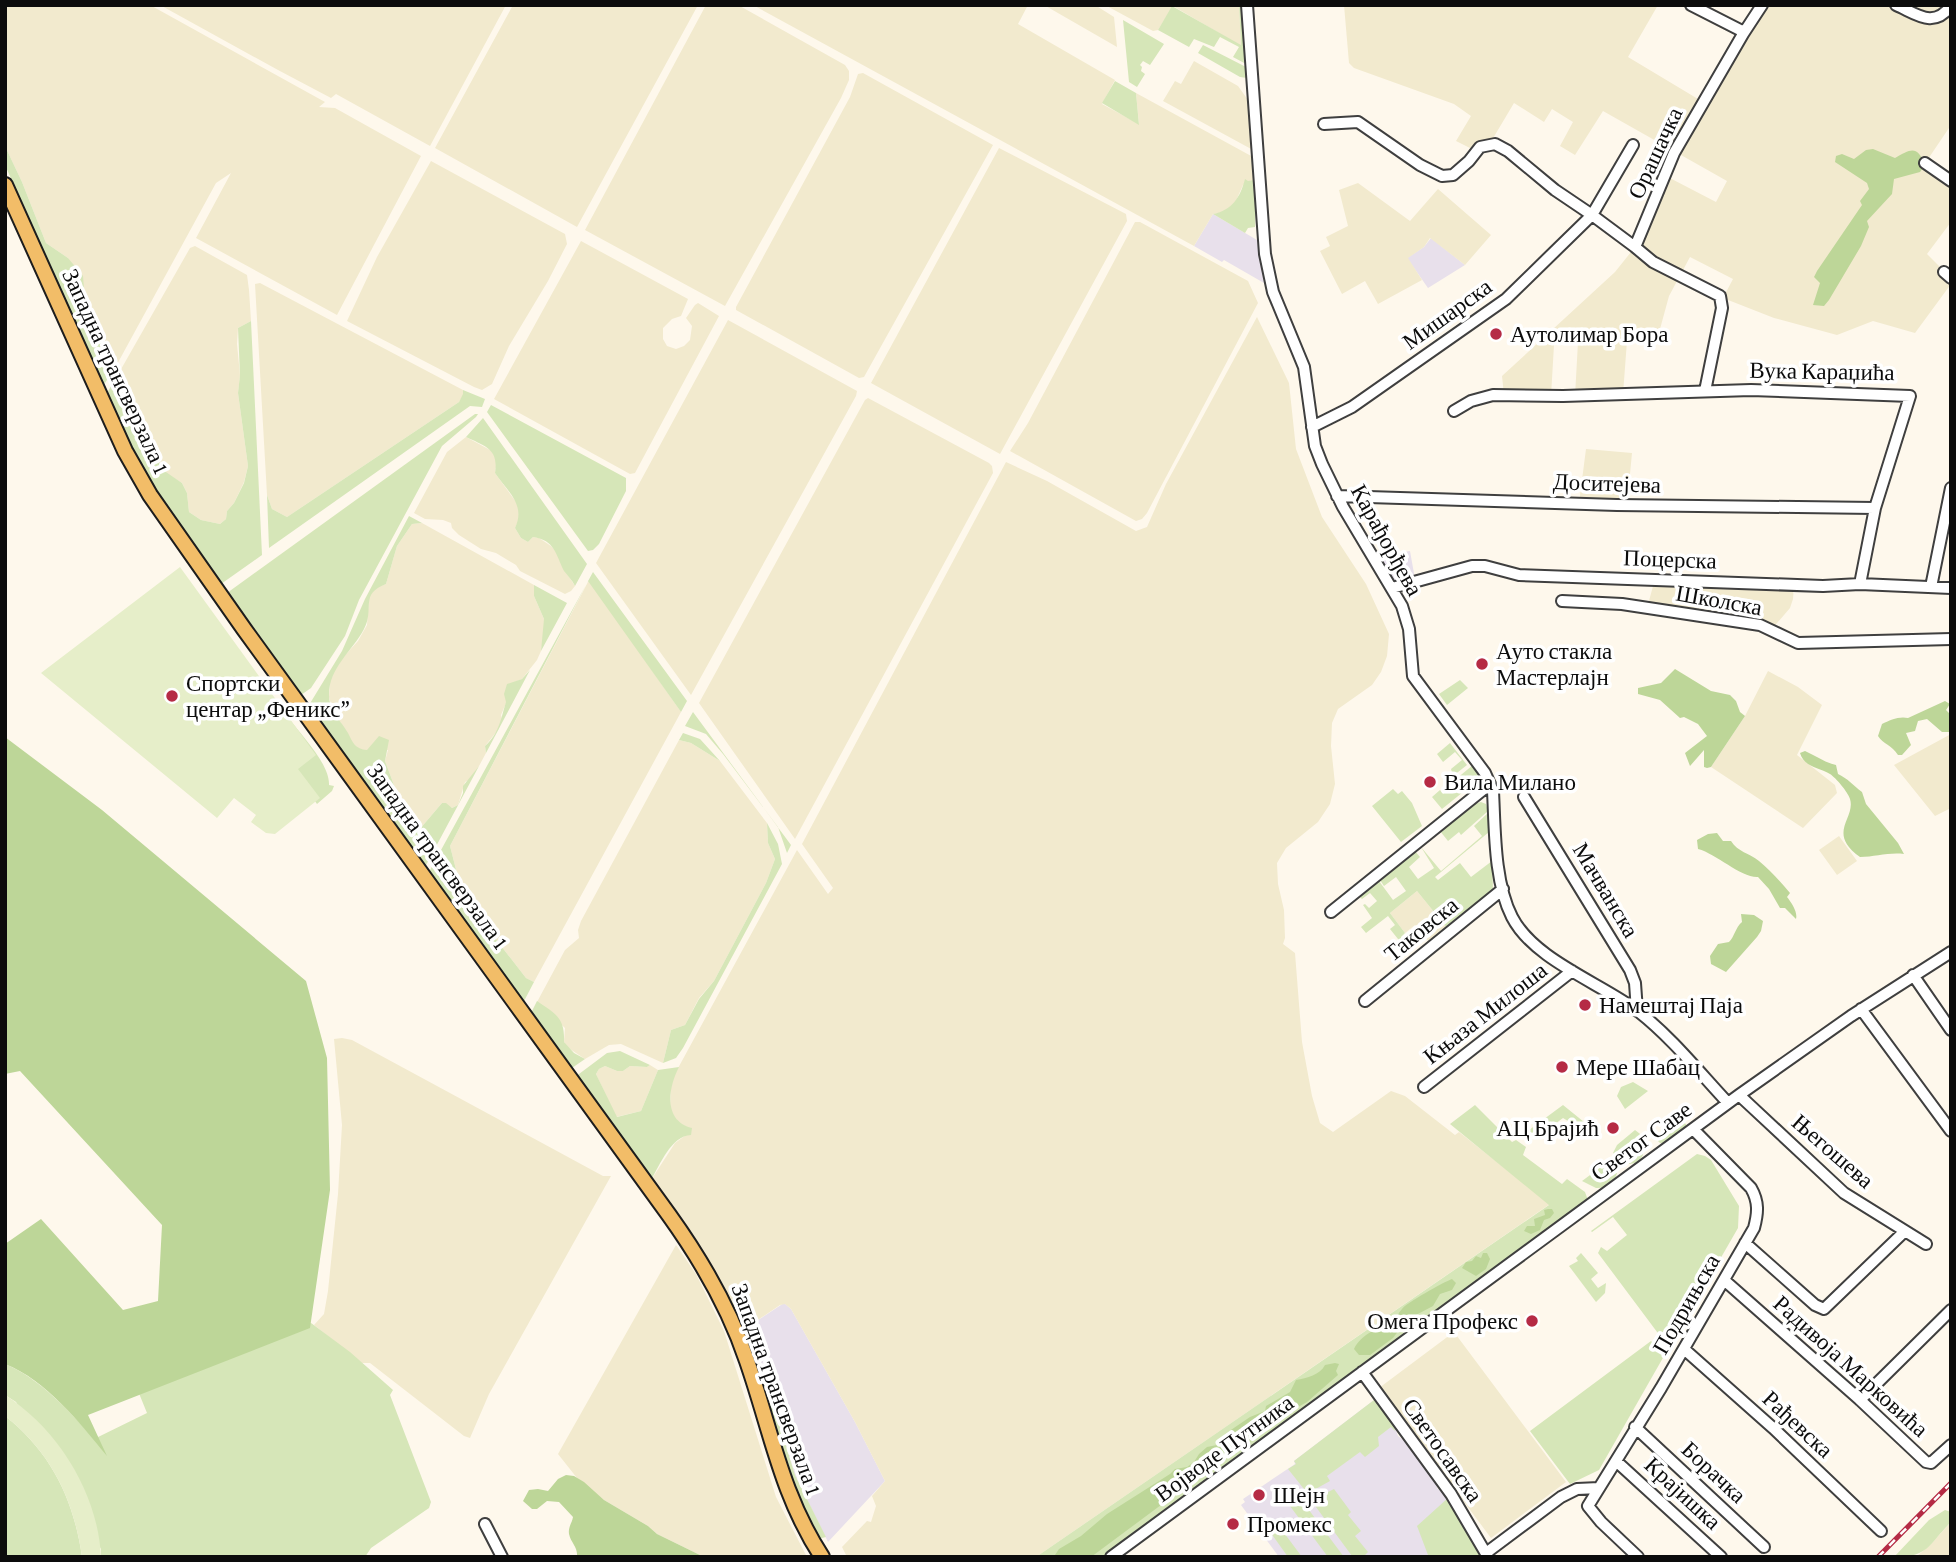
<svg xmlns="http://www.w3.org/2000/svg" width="1956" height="1562" font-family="'Crimson Pro',serif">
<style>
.industrial{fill:#e8e0eb}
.farmland{fill:#f2eace}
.green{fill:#d6e6b8}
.forest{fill:#bdd698}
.pitch{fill:#e6eec9}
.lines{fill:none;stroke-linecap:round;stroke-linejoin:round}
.minor-casing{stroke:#3f3f3f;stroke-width:14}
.major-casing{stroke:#1d1d1d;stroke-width:18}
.minor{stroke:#fff;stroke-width:10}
.major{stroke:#f2bd68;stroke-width:14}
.rail-casing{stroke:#b52b45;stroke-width:5}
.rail{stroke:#fff;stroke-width:2.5;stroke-dasharray:8;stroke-linecap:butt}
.poi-dot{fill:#b52b45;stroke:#fff;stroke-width:2.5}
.labels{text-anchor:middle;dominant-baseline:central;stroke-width:7;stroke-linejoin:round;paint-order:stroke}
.street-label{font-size:23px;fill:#0c0c0c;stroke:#fff}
.poi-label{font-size:23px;fill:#0c0c0c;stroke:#fff;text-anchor:start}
</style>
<rect width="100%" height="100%" fill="#fef8ec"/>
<path class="industrial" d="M1213 214 1257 240 1264 283 1224 260 1222 262 1194 246Z
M1431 238 1465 265 1428 288 1407 258 1424 247Z
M1410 551 1415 579 1395 582 1387 578 1374 556Z
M784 1303 791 1309 855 1422 885 1481 828 1542 795 1475 749 1326Z
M1374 1400 1394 1425 1398 1436 1410 1445 1437 1483V1488L1448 1498 1482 1557H1279L1241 1505 1245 1502 1243 1499 1295 1464 1294 1461Z"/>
<path class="farmland" d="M5 5H150L325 102 319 107 335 108 421 156 337 315 196 238 231 173 216 183 115 368 106 360 104 341 92 311 85 301 68 258 46 243 22 182 5 146Z
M160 5H506L430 146 336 94 331 98 278 70Z
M513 5H698L577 227 435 148Z
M706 5H738L845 65 849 71V80L841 98 725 306 585 230Z
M753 5H1028L1018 24 1115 80 1102 104 1139 124 1136 93 1253 157 1254 180 1243 185 1235 203 1224 212 1213 214 1194 246Z
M1044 5H1095L1114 17 1117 47Z
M1105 5H1239L1241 46 1173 6 1158 30 1153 31Z
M1344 5H1658L1628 57 1703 102 1762 5H1951L1945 13 1951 18V125L1926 162 1951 181V222L1927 254 1951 278V284L1915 333 1873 321 1837 335 1774 318 1723 298 1733 279 1690 257 1669 296 1657 340 1627 341 1623 394 1575 396 1578 342 1554 345 1551 396 1504 395 1502 376 1615 272 1635 247 1664 175 1716 202 1727 181 1603 111 1575 155 1560 146 1573 122 1552 109 1544 122 1514 103 1489 145 1472 149 1456 141 1471 116 1454 104 1354 68 1349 63Z
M1194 61 1238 86 1248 100 1253 150 1163 101 1175 81 1181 84Z
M863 73 993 145 864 377 859 378 736 310V307L850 97 858 74Z
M999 148 1126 214 1127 221 1000 454 871 383Z
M431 161 565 234 567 244 548 281 509 346 492 384 482 390 474 387 347 321 377 257Z
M1358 183 1410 221 1438 189 1491 235 1465 265 1430 238 1424 247 1408 258 1422 280 1378 304 1365 281 1342 294 1320 251 1330 246 1326 237 1348 226 1339 190Z
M1135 222H1140L1248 281 1258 303 1147 513 1142 519 1136 521 1010 451 1028 423Z
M581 241 688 299 681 316 672 319 663 328V339L667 346 676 349 684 346 690 340 692 326 686 318 695 305 698 303 719 316 635 473 630 474 494 399Z
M195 246 247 275 249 290 251 321 238 328 237 344 240 375 238 393 248 466 244 482 234 503 227 511 226 519 220 524 201 520 189 512 187 493 182 483 163 471 122 387 120 371 190 248Z
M260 283 463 390 464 394 459 402 287 517 272 509 267 495 255 284Z
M1257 317 1289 383 1296 449 1322 517 1366 584 1389 634 1387 656 1381 672 1372 685 1338 709 1332 723 1331 746 1335 784 1330 804 1318 822 1286 848 1277 863 1278 884 1284 910 1285 938 1283 944 1295 953 1302 1042 1312 1096 1320 1123 1333 1132 1391 1091 1405 1096 1455 1135 1459 1132 1550 1204 1036 1557H847L842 1547 867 1521 871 1522 876 1506 872 1496 885 1481 855 1422 791 1309 785 1304 780 1305 743 1330 712 1268 651 1180 675 1143 686 1135 688 1128 678 1122 670 1110 671 1081 797 850 828 894 833 888 802 844 1006 462 1047 481 1136 531 1147 527 1166 484Z
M728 320 857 391 856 396 691 695 596 563Z
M868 398 989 463 992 466 993 473 795 839 699 703 865 400Z
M466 437 492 451 497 461 495 473 519 506 520 518 515 528 521 538 528 542 533 537 539 538 551 546 559 555 564 569 575 586 571 591 565 594 520 571 516 565 496 553 481 549 459 535 452 528 451 523 443 520 425 519 414 513 447 452Z
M1586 449 1632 453 1627 505 1579 503Z
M422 523 534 585V596L544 619V631L541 651 537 660 522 679 515 682 501 715 502 720 498 730 485 746 486 753 479 766 469 780 465 782 458 805 452 808 442 803 419 830 406 818 397 799V793L385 761 388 750H360L353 744 332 708 329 697 330 680 336 665 358 641 367 625 369 595 377 587 386 584 397 546 412 524Z
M1655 579 1794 585 1793 599 1790 608 1771 630 1647 608Z
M589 580 681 712 534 982 526 978 463 897 450 846Z
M1768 671 1798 687 1822 705 1797 755 1835 785 1837 793 1803 828 1711 767 1745 716Z
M1951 734V808L1935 816 1894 765Z
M679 740 691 743 720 761 767 823 768 843 775 859 766 883 714 981 699 998 685 1025 671 1030 663 1063 621 1044 609 1045 585 1059 567 1047 564 1042 565 1028 537 1002 565 950 579 938 578 930 581 921Z
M1839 836 1857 861 1837 875 1819 850Z
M1417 891 1447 928 1429 942 1415 925 1405 933 1390 913Z
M342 1038 352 1040 603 1176H611L489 1394 470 1438 464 1436 370 1363H362L314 1325 324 1314 328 1291 338 1194 342 1125 334 1039Z
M650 1065 658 1070 641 1111 616 1117 596 1074 599 1069 605 1066 617 1071H623L630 1066 647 1067Z
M676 1245 696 1274 724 1331 776 1497 807 1557H704L657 1534 648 1526 604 1500 577 1478 558 1454Z
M1454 1332 1566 1482 1491 1538 1379 1388Z
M1951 1522V1557H1916L1931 1544Z"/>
<path class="green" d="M1239 5H1242L1246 64 1233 57 1239 47 1220 37 1214 47 1194 39 1189 47 1158 30 1172 6 1241 45Z
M1123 20 1164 44 1150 65 1143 61 1140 65 1142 67 1141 71 1145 74 1137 87 1129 82Z
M1203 45 1246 67 1247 78 1240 77 1198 53Z
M1115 81 1136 93 1139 125 1102 103Z
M5 146 22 182 46 243 68 258 83 276 85 301 92 311 104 341 106 360 115 368 103 386 5 165Z
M1245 179 1248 181 1254 180 1256 195 1255 227 1248 228 1245 233 1213 214C1232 210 1240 198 1245 179Z
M251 321 262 555 221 584C178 523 133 463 107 393L120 371 122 387 163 470 182 483 187 493 189 512 201 520 220 524 226 519 227 511 234 503 244 483 248 466 238 393 240 375 238 328Z
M463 390 485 399 482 407 470 406 269 548 267 495 272 509 287 517 459 402 463 394Z
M491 405 626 478V491L599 544 593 550 588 551 487 412Z
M475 414H478L476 417 442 446 359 600 345 636 311 688 301 695 227 593Z
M483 418 587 564 575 586C572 580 568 576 564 571 556 555 555 540 533 537L528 542 521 538 515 528C526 505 508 492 495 473 499 449 485 446 466 437Z
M409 516 422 523 412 524 397 546 386 584C359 594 375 609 364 629 352 652 329 667 329 695 329 710 341 721 348 733 353 743 355 749 367 750L379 736 389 740 385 761 397 793V799L406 818 419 830 442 803H446L452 808 458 805 463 793V786L479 766 425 867 309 705 342 651 365 599Z
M593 572 687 701 681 712 588 581 450 846 463 897 526 978 534 982 523 1003 429 872Z
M534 585 567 603 541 651 544 619 534 596Z
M530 670 486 753 485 746C499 734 501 718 506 702L504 694 507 684 522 679Z
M1460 680 1468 688 1447 705 1439 694Z
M693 712 791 845 787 853 778 827 723 754 706 734 685 726Z
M290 720C303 737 330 765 329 785L334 786 332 791 317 804 277 749Z
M683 733 700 739 720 761 691 743 679 740Z
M1450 743 1467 765 1453 776 1451 769 1462 760 1455 752 1443 762 1437 754Z
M1473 765 1478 774V780L1442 809 1432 797 1440 790 1443 794 1455 784 1452 780 1456 779Z
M1393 789 1398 794 1402 791 1412 803 1422 826 1401 842 1372 806Z
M1481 802 1486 804 1488 811 1461 835 1459 832 1448 841 1440 831 1474 804Z
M1488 813 1489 832 1435 877 1438 880 1460 863 1471 877 1492 861 1493 890 1447 928 1417 891 1390 913 1405 933 1401 937 1405 942 1402 944 1390 929 1395 925 1388 916 1366 933 1361 927 1372 918 1363 905 1365 904 1369 908 1377 901 1370 893 1362 899 1359 896 1379 881 1393 900 1406 891 1396 877 1384 886 1380 880 1415 851 1420 857 1409 867 1418 879 1434 868 1421 847 1441 871 1482 836 1474 826Z
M767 823 778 844 782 864 683 1048 676 1058 663 1063 671 1030 685 1025 699 999 714 981 766 883 775 859 768 843Z
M537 1001C556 1014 565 1018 564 1042L574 1053 585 1059 572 1068 567 1065 531 1013Z
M620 1051 650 1065 647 1067 630 1066 623 1071H617L605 1066 599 1069 596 1074 617 1117 641 1111 658 1070 679 1067C668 1088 663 1121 692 1128L691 1135C671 1136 660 1165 651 1180L575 1077 607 1053Z
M1633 1082 1648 1091 1625 1109 1617 1096 1621 1087Z
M1475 1105 1512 1142 1516 1140 1526 1147 1523 1155 1562 1184 1567 1179 1585 1192 1589 1203 1105 1557H1036L1549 1205 1450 1124Z
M1563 1105 1584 1122 1576 1126 1563 1118 1536 1138H1530L1525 1133Z
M1680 1121 1686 1124V1127L1665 1143H1660L1658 1141 1660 1136Z
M1635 1130 1644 1137 1643 1155 1639 1162 1630 1164 1613 1153 1617 1145Z
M1697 1154 1705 1156 1711 1160 1739 1206 1738 1228 1669 1348 1598 1253 1601 1247 1607 1251 1627 1235 1613 1217 1592 1232 1591 1231Z
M1609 1161 1613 1164 1617 1173C1615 1183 1605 1189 1596 1188L1582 1181Z
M1581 1253 1598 1273 1591 1279 1598 1288 1606 1283 1605 1293 1596 1302 1569 1266 1578 1261 1576 1258Z
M311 1323 350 1352 393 1390 390 1395 431 1502 429 1508 371 1548 365 1557H101V1549L16 1402 5 1395V1364C38 1377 72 1413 94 1439L147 1413 136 1386Z
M749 1326 795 1475 826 1537 818 1539 799 1507 743 1330Z
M1651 1341 1664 1356 1599 1470 1570 1484 1530 1431Z
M1374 1400 1394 1425 1395 1431 1391 1427 1378 1437 1379 1446 1365 1457 1360 1452 1327 1476 1330 1481 1312 1491 1304 1489 1288 1469 1296 1464 1294 1461Z
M5 1416C51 1452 74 1500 82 1557H5Z
M1334 1489 1351 1512 1348 1515 1361 1531 1355 1536 1368 1552 1363 1557 1352 1556 1313 1503 1316 1498Z
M1288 1490 1300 1498 1344 1557H1328L1281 1494Z
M1448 1498 1482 1557H1426L1428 1555 1417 1526Z
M1945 1510 1951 1512V1522C1928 1545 1929 1557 1894 1557L1929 1520Z
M1276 1522 1302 1557H1288L1268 1529Z"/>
<path class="forest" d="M1873 149 1895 158C1910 150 1917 144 1925 165L1920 172 1894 179 1892 194 1867 221 1869 227 1861 246 1829 300 1824 306 1813 305 1820 283 1814 277 1817 271 1862 205 1860 201 1869 189 1867 183 1835 162 1836 156 1842 154 1854 159 1866 150Z
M1675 669 1711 691 1730 695 1736 701 1740 712 1745 716 1711 767 1707 768 1704 767V750L1690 766 1685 753 1707 736 1698 724 1684 717 1680 718 1660 700 1638 694V688L1661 683Z
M1945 701 1950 704 1946 710 1951 715 1950 732H1942L1927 719 1918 721 1915 731 1906 733 1911 745 1902 755H1898C1892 745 1883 744 1878 736L1882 724C1890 720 1899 716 1908 718Z
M5 737 102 810 306 981 327 1058 330 1190 310 1328 88 1415 107 1456C80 1423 46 1380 5 1364V1244L41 1219 123 1310 158 1301 162 1225 20 1071 5 1074Z
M1805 751C1816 756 1826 763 1836 765L1838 774C1847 778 1854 786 1862 792L1866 804 1898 843 1904 854C1889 852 1875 857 1860 857 1826 833 1856 818 1850 799 1848 792 1836 778 1830 774 1818 767 1804 767 1800 753Z
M1717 833 1723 841H1731C1738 852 1749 853 1759 861 1770 870 1780 881 1790 893L1787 897C1791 902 1798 912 1796 919L1785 908H1780L1769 889 1758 877C1741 878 1717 854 1698 849L1697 840 1708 834Z
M1741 914 1754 915 1763 921 1761 931 1757 937 1726 972 1711 964 1710 956 1718 944 1729 942C1735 936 1735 928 1742 922Z
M1548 1209H1552L1554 1213 1550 1218 1544 1220 1540 1230 1531 1234 1524 1231 1527 1226H1535L1534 1219 1545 1215 1544 1210Z
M1483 1253H1487L1490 1259 1486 1269 1476 1276 1462 1268 1466 1262 1472 1261 1476 1256 1481 1258Z
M1452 1279 1456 1283 1452 1290 1440 1294 1433 1306 1416 1315 1405 1327 1399 1330 1393 1338 1370 1355H1359L1354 1349C1361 1334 1379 1327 1394 1324 1396 1319 1398 1313 1402 1309 1406 1303 1444 1282 1452 1279Z
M1335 1363 1339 1364 1336 1371 1338 1375 1307 1402 1289 1412 1287 1416 1276 1421 1263 1434 1231 1453 1091 1557H1043L1055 1555 1059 1549 1081 1536 1107 1514 1170 1474 1175 1469 1187 1467 1194 1462 1199 1454 1207 1447 1217 1445 1225 1434 1250 1417 1265 1411 1266 1406 1290 1392 1296 1380C1307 1378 1320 1375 1325 1365Z
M566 1475 574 1476 584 1482 604 1500 648 1526 657 1534 704 1557H577C578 1547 571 1543 569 1534 568 1527 572 1523 573 1517L559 1502 547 1501 537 1509H532L523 1501 529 1490 538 1489 548 1491 558 1479Z"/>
<path class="pitch" d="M180 567 316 755 298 769 320 798 275 834 266 833 251 822 256 815 234 798 217 818 41 673Z
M5 1395C58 1429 98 1493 101 1557H82C74 1500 51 1452 5 1416Z"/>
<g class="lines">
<defs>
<path id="minor" d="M1247 5 1265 254 1273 292 1304 367 1315 446 1322 464 1343 507 1402 606 1409 629 1413 676 1485 773 1493 791C1495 829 1494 882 1512 917 1534 960 1601 983 1639 1012 1672 1038 1699 1072 1728 1103
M1691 5 1744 32
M1896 5C1917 14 1933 29 1951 6
M1633 145 1592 215 1635 247 1674 153 1743 34 1762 5
M1925 163 1951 181
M1635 247 1653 262 1720 296 1722 308 1705 391
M1944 272 1951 278
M1454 411 1471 401 1493 395 1563 396 1751 390 1910 396 1875 508 1860 584
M1312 427 1352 407 1506 299 1592 215 1555 190 1508 151 1495 144 1480 147 1469 161 1453 175 1442 176 1420 165 1358 122 1324 124
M1337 496 1617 505 1875 508
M1931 587 1951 488
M1392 588 1472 566H1485L1519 575 1823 586 1860 584 1951 588
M1562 601 1622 604 1760 625 1798 643 1951 639
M1524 797 1630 970 1635 983 1637 1011
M1331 912 1490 784
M1913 975 1951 1030
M1365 1001 1503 889
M1861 1009 1951 1131
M1424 1087 1572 971
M1739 1095 1844 1193 1926 1244
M1745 1243 1815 1305 1824 1309 1905 1231
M1724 1280 1859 1399 1926 1462 1931 1463 1951 1445
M1684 1349 1773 1428 1881 1531
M1362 1372 1451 1494 1488 1557
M1860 1400 1951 1310
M1635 1427 1764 1547
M1616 1461 1721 1557
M485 1524 502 1557
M1486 1553 1561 1497 1577 1489 1599 1488
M1111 1557 1739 1095 1851 1016 1951 952
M1638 1557 1601 1522 1588 1506 1661 1388 1754 1228C1758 1213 1759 1202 1751 1188L1693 1129"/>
<path id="major" d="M5 185 125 451 150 495 244 629 669 1215C702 1261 729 1307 747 1361 771 1430 781 1494 822 1557"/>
</defs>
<use href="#minor" class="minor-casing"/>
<use href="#major" class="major-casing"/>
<use href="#minor" class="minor"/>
<use href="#major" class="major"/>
<defs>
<path id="rail" d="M1878 1557 1951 1483"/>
</defs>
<use href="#rail" class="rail-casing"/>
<use href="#rail" class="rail"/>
</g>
<g class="poi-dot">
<circle cx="1496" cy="334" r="7"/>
<circle cx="1482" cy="664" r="7"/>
<circle cx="172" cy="696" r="7"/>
<circle cx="1430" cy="782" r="7"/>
<circle cx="1585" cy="1005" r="7"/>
<circle cx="1562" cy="1067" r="7"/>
<circle cx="1613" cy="1128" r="7"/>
<circle cx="1532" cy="1321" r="7"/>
<circle cx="1259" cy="1495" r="7"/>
<circle cx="1233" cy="1524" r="7"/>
</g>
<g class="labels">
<g class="street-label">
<text transform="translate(1655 153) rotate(-65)">Орашачка</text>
<text transform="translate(1447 314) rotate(-36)">Мишарска</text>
<text transform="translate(116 371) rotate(65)">Западна трансверзала 1</text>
<text transform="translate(1822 371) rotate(1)">Вука Караџића</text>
<text transform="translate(1607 483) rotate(2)">Доситејева</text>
<text transform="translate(1387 540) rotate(61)">Карађорђева</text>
<text transform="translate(1670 559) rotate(2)">Поцерска</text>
<text transform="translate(1719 600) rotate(10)">Школска</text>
<text transform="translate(438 856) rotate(54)">Западна трансверзала 1</text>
<text transform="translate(1606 890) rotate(59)">Мачванска</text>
<text transform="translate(1421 929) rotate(-39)">Таковска</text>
<text transform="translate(1485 1013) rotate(-38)">Књаза Милоша</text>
<text transform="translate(1641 1141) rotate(-36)">Светог Саве</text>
<text transform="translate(1833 1151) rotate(41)">Његошева</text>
<text transform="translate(1686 1304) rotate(-60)">Подрињска</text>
<text transform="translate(1851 1366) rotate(42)">Радивоја Марковића</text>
<text transform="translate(777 1389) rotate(70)">Западна трансверзала 1</text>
<text transform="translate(1798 1424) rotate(43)">Рађевска</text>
<text transform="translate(1224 1448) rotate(-36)">Војводе Путника</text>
<text transform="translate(1443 1450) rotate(55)">Светосавска</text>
<text transform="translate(1714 1472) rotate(43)">Борачка</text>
<text transform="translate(1683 1493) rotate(43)">Крајишка</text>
</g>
<g class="poi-label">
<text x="1510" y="334">Аутолимар Бора</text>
<text x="1496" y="651">Ауто стакла<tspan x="1496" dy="26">Мастерлајн</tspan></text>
<text x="186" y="683">Спортски<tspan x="186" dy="26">центар „Феникс”</tspan></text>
<text x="1444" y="782">Вила Милано</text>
<text x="1599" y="1005">Намештај Паја</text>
<text x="1576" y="1067">Мере Шабац</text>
<text x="1599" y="1128" text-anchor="end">АЦ Брајић</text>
<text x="1518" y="1321" text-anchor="end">Омега Профекс</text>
<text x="1273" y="1495">Шејн</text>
<text x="1247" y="1524">Промекс</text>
</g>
</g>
<rect width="1956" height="1562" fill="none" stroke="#0c0c0c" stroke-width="14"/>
</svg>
